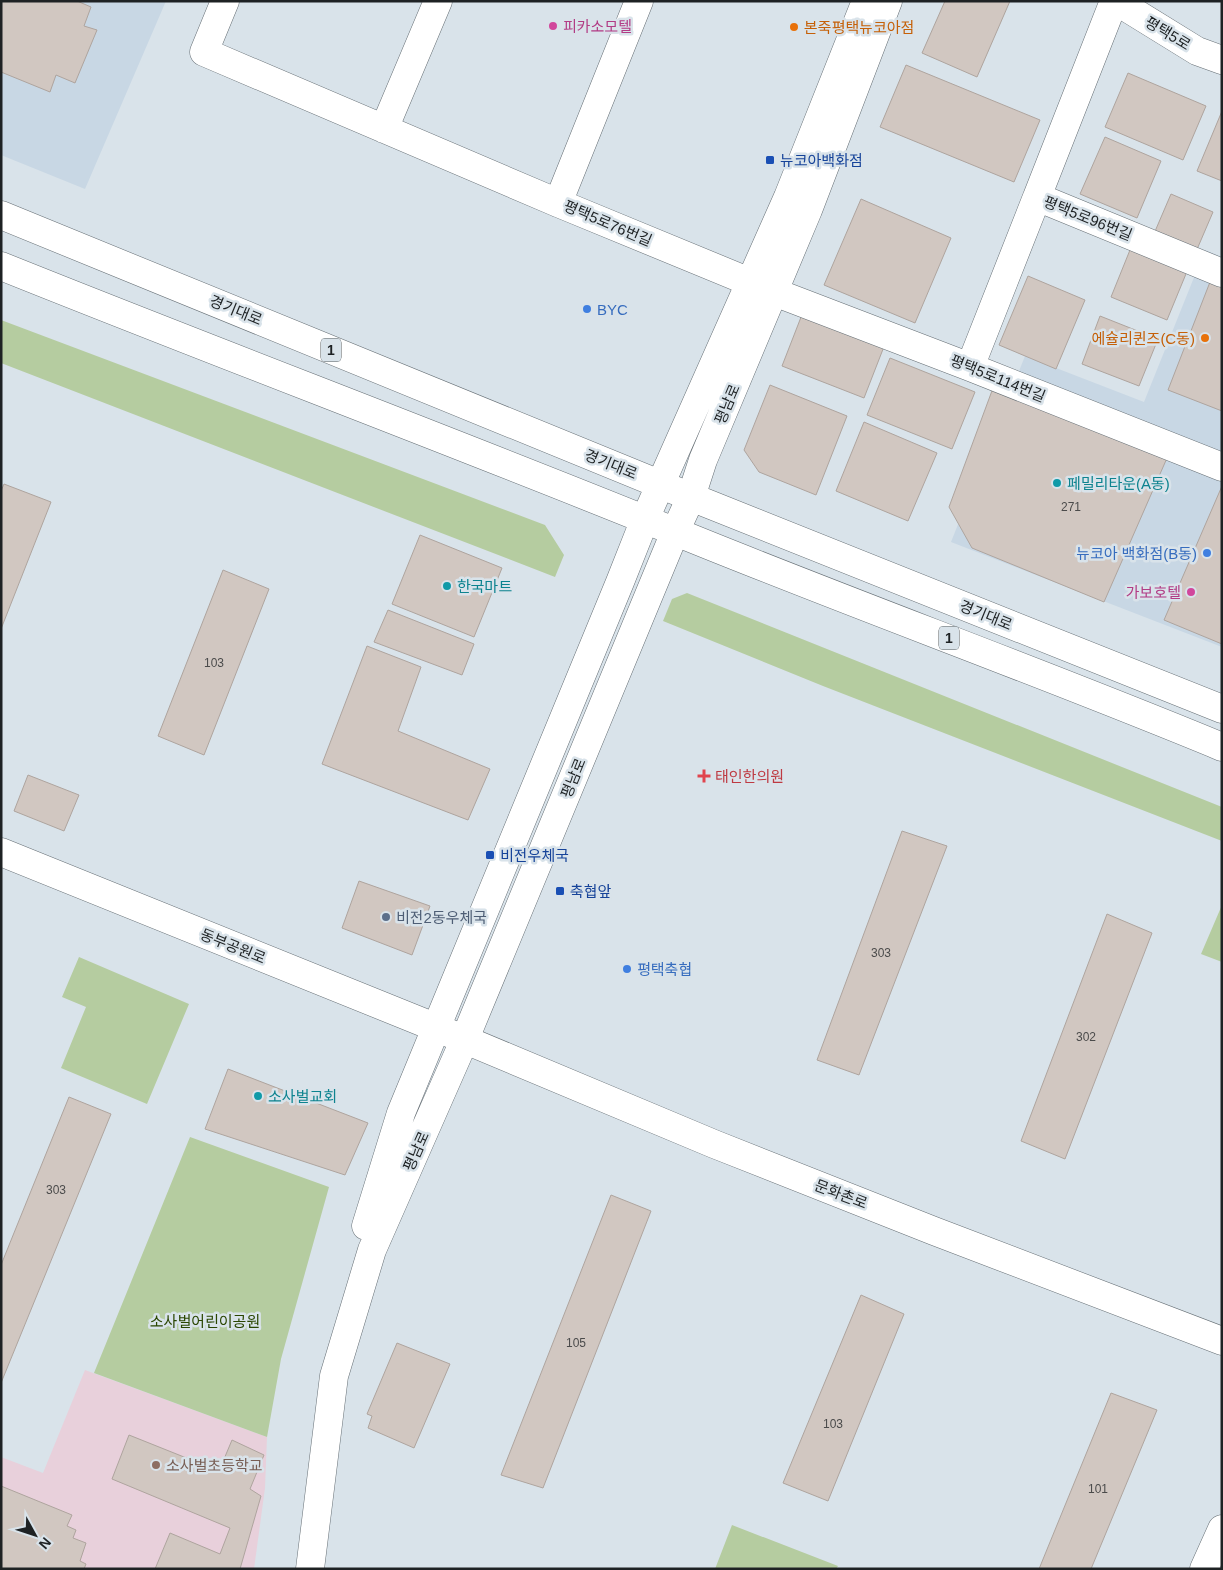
<svg xmlns="http://www.w3.org/2000/svg" width="1223" height="1570" font-family="Helvetica,'Noto Sans KR',sans-serif">
<style>
.built{fill:#c8d7e4}
.education{fill:#e8d0db}
.green{fill:#b5cca0}
.building{fill:#d1c7c1;stroke:#aea49e}
.lines{fill:none;stroke-linecap:round;stroke-linejoin:round}
.minor-casing{stroke:#666f75;stroke-width:29}
.tertiary-casing{stroke:#666f75;stroke-width:29}
.primary-casing{stroke:#666f75;stroke-width:29}
.minor{stroke:#fff;stroke-width:28}
.tertiary{stroke:#fff;stroke-width:28}
.primary{stroke:#fff;stroke-width:28}
.hotel-dot{fill:#d1479c;stroke:#d9e3ea;stroke-width:2}
.food-dot{fill:#e8710a;stroke:#d9e3ea;stroke-width:2}
.transit-dot{fill:#1a4fb4;stroke:#d9e3ea;stroke-width:2}
.shop-dot{fill:#3f7fe0;stroke:#d9e3ea;stroke-width:2}
.culture-dot{fill:#0f9aa8;stroke:#d9e3ea;stroke-width:2}
.health-dot{fill:#e0444e;stroke:#d9e3ea;stroke-width:2}
.service-dot{fill:#5c6f8a;stroke:#d9e3ea;stroke-width:2}
.education-dot{fill:#8d6e63;stroke:#d9e3ea;stroke-width:2}
.labels{text-anchor:middle;dominant-baseline:central;stroke-width:5;stroke-linejoin:round;paint-order:stroke}
.number-label{font-size:12px;fill:#4b4b4b}
.shield{fill:#d9e3ea;stroke:#565c5f;stroke-width:1}
.shield-label{font-size:14px;font-weight:bold;fill:#1e2224}
.hotel-label{font-size:15px;fill:#b23c85;stroke:#d9e3ea;text-anchor:start}
.food-label{font-size:15px;fill:#c56008;stroke:#d9e3ea;text-anchor:start}
.street-label{font-size:15px;fill:#1e2224;stroke:#d9e3ea}
.transit-label{font-size:15px;fill:#164399;stroke:#d9e3ea;text-anchor:start}
.shop-label{font-size:15px;fill:#366cbe;stroke:#d9e3ea;text-anchor:start}
.culture-label{font-size:15px;fill:#0d838f;stroke:#d9e3ea;text-anchor:start}
.health-label{font-size:15px;fill:#be3a42;stroke:#d9e3ea;text-anchor:start}
.service-label{font-size:15px;fill:#4e5e75;stroke:#d9e3ea;text-anchor:start}
.park-label{font-size:15px;fill:#2a4600;stroke:#d9e3ea}
.education-label{font-size:15px;fill:#785e54;stroke:#d9e3ea;text-anchor:start}
</style>
<rect width="100%" height="100%" fill="#d9e3ea"/>
<path class="built" d="M1 1H166L85 189 1 155Z
M1205 250 1222 257V647L951 542 1025 356 1144 402Z"/>
<path class="education" d="M85 1370 267 1437 265 1488 254 1569H1V1457L43 1473Z"/>
<path class="green" d="M1 320 545 525 564 555 555 577 1 363Z
M687 593 1222 807V841L823 686 663 621 672 599Z
M1222 905V962L1201 954Z
M79 957 189 1004 147 1104 61 1068 86 1007 62 997Z
M190 1137 329 1187 281 1359 267 1437 94 1373Z
M732 1525 838 1566 836 1569H715Z"/>
<path class="building" d="M1 1H77L91 7 84 26 97 30 75 83 56 75 50 92 1 72Z
M945 1H1010L977 77 922 53Z
M906 65 1040 120 1014 182 880 127Z
M1128 73 1206 106 1183 160 1105 127Z
M1222 111V181L1197 171Z
M1105 137 1161 161 1137 218 1080 194Z
M1171 194 1213 212 1195 254 1153 236Z
M861 199 951 238 915 323 824 285Z
M1132 245 1188 269 1167 320 1111 297Z
M1028 276 1085 300 1056 369 999 345Z
M1210 282 1222 286V411L1168 390Z
M803 312 885 344 864 398 782 366Z
M1100 316 1158 339 1139 386 1082 364Z
M890 358 975 392 952 449 867 415Z
M770 385 847 416 816 495 759 472 744 450Z
M993 388 1167 458 1104 602 972 548 949 507Z
M864 422 937 453 908 521 836 491Z
M4 484 51 502 1 629V491Z
M1222 486V644L1164 620Z
M420 535 502 568 474 637 392 604Z
M223 570 269 589 204 755 158 736Z
M388 610 474 644 462 675 374 642Z
M367 646 421 667 398 731 490 769 468 820 322 764Z
M28 775 79 795 64 831 14 811Z
M902 831 947 846 859 1075 817 1060Z
M359 881 430 906 412 955 342 928Z
M1107 914 1152 933 1065 1159 1021 1141Z
M228 1069 368 1123 345 1175 205 1129Z
M69 1097 111 1114 1 1383V1265Z
M611 1195 651 1211 543 1488 501 1475Z
M861 1295 904 1314 828 1501 783 1483Z
M397 1343 450 1364 414 1448 368 1428 372 1416 367 1414Z
M1111 1393 1157 1410 1091 1569H1039Z
M129 1435 219 1471 232 1440 264 1455 250 1489 261 1496 240 1569H155L170 1533 220 1554 230 1528 112 1479Z
M1 1486 72 1515 67 1526 76 1530 73 1538 86 1543 80 1561 86 1564 84 1569H1Z"/>
<g class="lines">
<defs>
<path id="minor" d="M225 1 204 52 558 203 774 292 970 367 1222 467
M1114 1 1037 197 1222 273
M384 129 438 1
M558 203 639 1
M970 367 1037 197
M1 852 437 1028 714 1144 934 1231 1222 1341
M1204 1569 1222 1529"/>
<path id="tertiary" d="M1116 1 1197 51 1222 60
M366 1226 401 1113 620 582 645 519 788 197 866 1
M310 1569 334 1376 372 1250 464 1041 675 532 691 497 703 460 808 210 888 1"/>
<path id="primary" d="M1 215 691 497 1222 709
M1 266C225 356 452 441 676 532 857 606 1041 672 1222 747"/>
</defs>
<use href="#minor" class="minor-casing"/>
<use href="#tertiary" class="tertiary-casing"/>
<use href="#primary" class="primary-casing"/>
<use href="#minor" class="minor"/>
<use href="#tertiary" class="tertiary"/>
<use href="#primary" class="primary"/>
</g>
<g class="hotel-dot">
<circle cx="553" cy="26" r="5"/>
<circle cx="1191" cy="592" r="5"/>
</g>
<g class="food-dot">
<circle cx="794" cy="27" r="5"/>
<circle cx="1205" cy="338" r="5"/>
</g>
<g class="transit-dot">
<rect x="765" y="155" width="10" height="10" rx="2.5"/>
<rect x="485" y="850" width="10" height="10" rx="2.5"/>
<rect x="555" y="886" width="10" height="10" rx="2.5"/>
</g>
<g class="shop-dot">
<circle cx="587" cy="309" r="5"/>
<circle cx="1207" cy="553" r="5"/>
<circle cx="627" cy="969" r="5"/>
</g>
<g class="culture-dot">
<circle cx="1057" cy="483" r="5"/>
<circle cx="447" cy="586" r="5"/>
<circle cx="258" cy="1096" r="5"/>
</g>
<path class="health-dot" d="M701.5 768.5h5v5h5v5h-5v5h-5v-5h-5v-5h5z"/>
<circle class="service-dot" cx="386" cy="917" r="5"/>
<circle class="education-dot" cx="156" cy="1465" r="5"/>
<g class="labels">
<g class="number-label">
<text x="1071" y="507">271</text>
<text x="214" y="663">103</text>
<text x="881" y="953">303</text>
<text x="1086" y="1037">302</text>
<text x="56" y="1190">303</text>
<text x="576" y="1343">105</text>
<text x="833" y="1424">103</text>
<text x="1098" y="1489">101</text>
</g>
<g class="shield">
<rect x="321" y="338.5" width="20" height="23" rx="4"/>
<rect x="939" y="626.5" width="20" height="23" rx="4"/>
</g>
<g class="shield-label">
<text x="331" y="350">1</text>
<text x="949" y="638">1</text>
</g>
<g class="hotel-label">
<text x="563" y="26">피카소모텔</text>
<text x="1181" y="592" text-anchor="end">가보호텔</text>
</g>
<g class="food-label">
<text x="804" y="27">본죽평택뉴코아점</text>
<text x="1195" y="338" text-anchor="end">에슐리퀸즈(C동)</text>
</g>
<g class="street-label">
<text transform="translate(1168 33) rotate(31)">평택5로</text>
<text transform="translate(1088 218) rotate(22)">평택5로96번길</text>
<text transform="translate(608 223) rotate(23)">평택5로76번길</text>
<text transform="translate(236 310) rotate(22)">경기대로</text>
<text transform="translate(998 378) rotate(22)">평택5로114번길</text>
<text transform="translate(727 404) rotate(-67)">평남로</text>
<text transform="translate(611 464) rotate(22)">경기대로</text>
<text transform="translate(986 615) rotate(22)">경기대로</text>
<text transform="translate(573 778) rotate(-68)">평남로</text>
<text transform="translate(233 946) rotate(22)">동부공원로</text>
<text transform="translate(416 1151) rotate(-66)">평남로</text>
<text transform="translate(841 1194) rotate(21)">문화촌로</text>
</g>
<g class="transit-label">
<text x="780" y="160">뉴코아백화점</text>
<text x="500" y="855">비전우체국</text>
<text x="570" y="891">축협앞</text>
</g>
<g class="shop-label">
<text x="597" y="309">BYC</text>
<text x="1197" y="553" text-anchor="end">뉴코아 백화점(B동)</text>
<text x="637" y="969">평택축협</text>
</g>
<g class="culture-label">
<text x="1067" y="483">페밀리타운(A동)</text>
<text x="457" y="586">한국마트</text>
<text x="268" y="1096">소사벌교회</text>
</g>
<g class="health-label">
<text x="715" y="776">태인한의원</text>
</g>
<g class="service-label">
<text x="396" y="917">비전2동우체국</text>
</g>
<g class="park-label">
<text x="205" y="1321">소사벌어린이공원</text>
</g>
<g class="education-label">
<text x="166" y="1465">소사벌초등학교</text>
</g>
</g>
<rect width="1223" height="1570" fill="none" stroke="#1e2224" stroke-width="5"/>
<g transform="translate(35 1535) rotate(130)" stroke="#d9e3ea" stroke-width="4" paint-order="stroke">
<path d="M0-4L9 19L0 12L-9 19Z" fill="#1e2224"/>
<text y="-8" font-size="14" font-weight="bold" text-anchor="middle" fill="#1e2224">N</text>
</g>
</svg>
